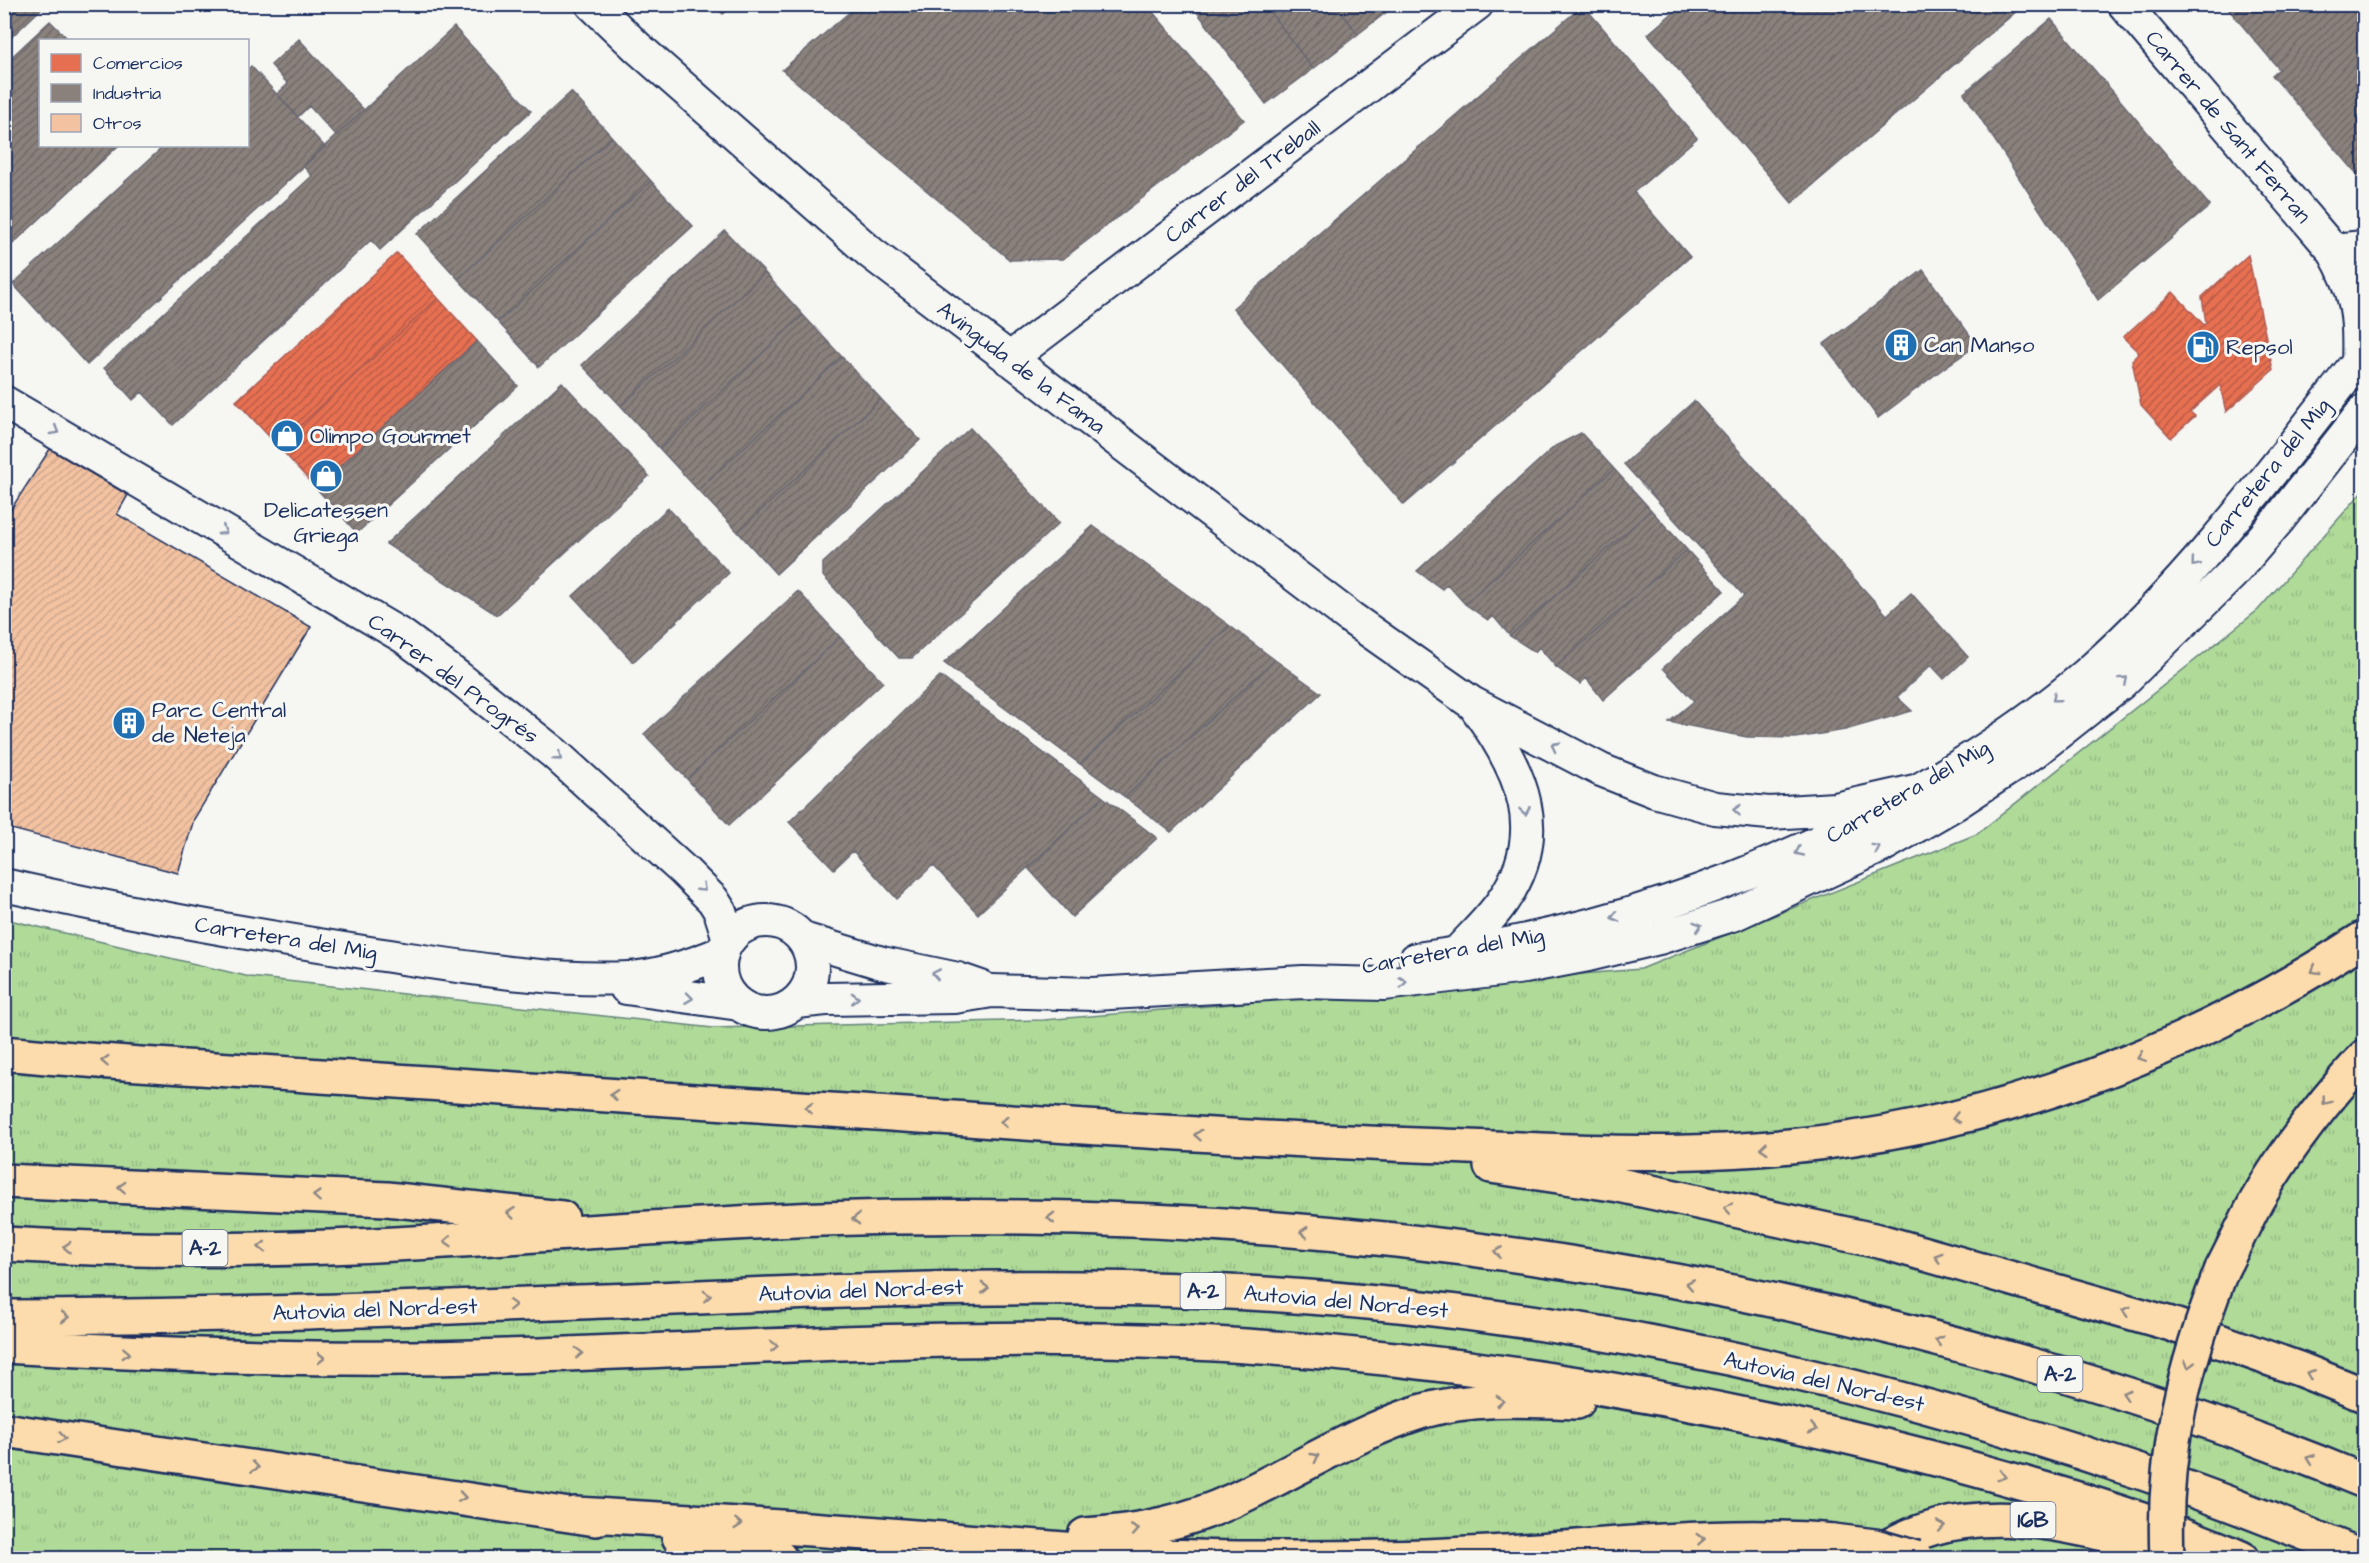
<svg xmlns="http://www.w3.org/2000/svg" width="2369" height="1563" font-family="'Architects Daughter',sans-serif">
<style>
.grass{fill:url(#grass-tufts);stroke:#65847b;stroke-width:1.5}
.shops{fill:url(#shops-hatch);stroke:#aa5c55;stroke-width:1.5}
.industry{fill:url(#industry-hatch);stroke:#696873;stroke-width:1.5}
.building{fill:url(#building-hatch);stroke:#1b2f5e;stroke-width:1.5}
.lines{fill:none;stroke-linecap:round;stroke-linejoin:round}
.minor-casing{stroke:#1b2f5e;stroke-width:36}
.highway-casing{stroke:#1b2f5e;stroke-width:38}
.minor{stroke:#f6f6f2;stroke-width:32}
.highway{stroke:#fcdcac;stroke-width:33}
.highway-bridge-casing{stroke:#1b2f5e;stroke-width:38;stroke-linecap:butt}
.highway-bridge{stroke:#fcdcac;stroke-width:33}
.oneway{stroke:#8892a8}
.oneway2{stroke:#8c8685}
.labels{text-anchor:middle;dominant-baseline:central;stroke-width:6;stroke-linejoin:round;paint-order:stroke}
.shield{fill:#f6f6f2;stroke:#5d6b8a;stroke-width:1.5}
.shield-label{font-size:21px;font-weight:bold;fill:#1b2f5e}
.street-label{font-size:22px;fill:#1b2f5e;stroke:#f6f6f2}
.poi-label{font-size:22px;fill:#1b2f5e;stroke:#f6f6f2;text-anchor:start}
</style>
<defs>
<pattern id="grass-tufts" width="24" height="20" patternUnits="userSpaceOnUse" patternTransform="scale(1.5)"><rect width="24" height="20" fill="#afda98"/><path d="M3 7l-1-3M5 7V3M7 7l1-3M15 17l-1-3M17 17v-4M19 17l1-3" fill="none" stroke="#96bb85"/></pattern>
<pattern id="shops-hatch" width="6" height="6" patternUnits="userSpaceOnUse" patternTransform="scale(1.5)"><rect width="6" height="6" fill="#e76f51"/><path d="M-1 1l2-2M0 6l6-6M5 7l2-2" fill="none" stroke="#ba5c46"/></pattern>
<pattern id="industry-hatch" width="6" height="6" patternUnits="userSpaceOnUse" patternTransform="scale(1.5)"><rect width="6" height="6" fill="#8a817c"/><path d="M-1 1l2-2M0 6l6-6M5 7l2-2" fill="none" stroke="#706a69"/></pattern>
<pattern id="building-hatch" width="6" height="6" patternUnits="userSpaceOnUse" patternTransform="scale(1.5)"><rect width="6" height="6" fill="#f2c2a1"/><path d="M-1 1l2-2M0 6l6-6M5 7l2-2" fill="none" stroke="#cfa78d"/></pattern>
</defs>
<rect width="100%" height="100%" fill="#f6f6f2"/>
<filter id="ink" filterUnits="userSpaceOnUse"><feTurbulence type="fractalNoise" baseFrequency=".0167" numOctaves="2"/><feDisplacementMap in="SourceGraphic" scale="12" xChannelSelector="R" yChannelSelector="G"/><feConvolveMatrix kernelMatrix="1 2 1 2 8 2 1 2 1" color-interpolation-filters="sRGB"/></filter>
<g filter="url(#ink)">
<path class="grass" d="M2364 490V1558H5V919L250 977 713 1028 1044 1020 1641 969 1977 834 2258 610Z"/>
<path class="shops" d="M397 253 438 298 278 446 236 401Z
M2248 255 2273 370 2226 412 2220 385 2190 412 2195 416 2171 438 2141 405 2132 360 2139 353 2123 337 2173 292 2204 325 2206 323 2202 297Z
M438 298 477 341 316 488 278 446Z"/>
<path class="industry" d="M4 4H37L41 9 4 44Z
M713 4H736L723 14Z
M859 4H1146L1244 120 1063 259 1010 260 782 70Z
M1191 4H1264L1313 69 1266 104Z
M1264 4H1335L1358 34 1313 69Z
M1335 4H1397L1358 34Z
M1683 4H2025L1792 203 1648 34Z
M2224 4H2364V178L2357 174 2272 75 2279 69Z
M1583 5 1697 138 1634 192 1690 257 1404 505 1233 308Z
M2051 19 2210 206 2098 300 1964 93Z
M50 21 69 40H40V146H118L4 252V64Z
M454 27 531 111 380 250 371 240 173 425 142 392 133 400 104 368 312 176 303 166Z
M299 39 364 110 336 136 309 106 298 117 277 94 288 84 271 65Z
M251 66 325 147 87 365 13 284 164 146H248V69Z
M571 92 612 137 458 279 417 234Z
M612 137 651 181 498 322 458 279Z
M651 181 693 226 539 367 498 322Z
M725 231 765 273 621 406 582 365Z
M1923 270 1977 345 1944 368 1878 418 1824 344Z
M765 273 803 315 660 449 621 406Z
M803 315 842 357 698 490 660 449Z
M477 341 518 386 357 533 316 488Z
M842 357 881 399 738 532 698 490Z
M562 382 649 476 497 615 386 544Z
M881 399 920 440 776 574 738 532Z
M1694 401 1887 615 1911 593 1968 657 1944 679 1931 665 1897 697 1912 711 1845 730 1796 738 1747 737 1669 722 1694 701 1663 668 1744 596 1624 464Z
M970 428 1059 523 912 658H899L823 576V563Z
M1581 433 1614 469 1465 604 1447 584 1442 589 1417 571 1555 446Z
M1614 469 1651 510 1510 636 1493 616 1488 620 1465 604Z
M668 508 729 573 633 662 573 596Z
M1651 510 1687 550 1556 667 1539 647 1535 652 1510 636Z
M1093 526 1230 626 1080 764 944 663Z
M1687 550 1724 591 1603 700 1586 678 1580 684 1556 667Z
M798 591 840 637 687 779 644 734Z
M1230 626 1275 660 1125 797 1080 764Z
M840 637 883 682 729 825 687 779Z
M1275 660 1321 693 1171 832 1125 797Z
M940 676 1103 797 978 914 933 865 897 899 853 851 834 869 789 822Z
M1103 797 1157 838 1072 917 1028 868Z"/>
<path class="building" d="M50 449 128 495 117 514 311 627 194 819 178 873 4 827V520Z"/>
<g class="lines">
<defs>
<path id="minor" d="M592 4 638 48 871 253 1351 618 1472 703 1601 770 1654 791 1715 808 1769 813 1835 809 1919 790
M2124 4 2333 250C2357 292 2360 315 2358 363
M2333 250 2364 247
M1009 359 1477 4
M4 402 404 637 458 677 554 753 684 871 713 900 720 911 729 939
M4 885C128 913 251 935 376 954 459 966 545 982 629 978 661 976 692 965 721 953
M720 967a46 46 0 1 1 92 0a46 46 0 1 1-92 0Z
M803 939 882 963 958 979 981 987
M1456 954C1471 937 1489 921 1502 902 1551 833 1521 770 1477 709
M1416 959C1590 936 1747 884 1901 800 1967 763 2032 722 2089 672 2191 582 2280 461 2364 354
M626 988 739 1004
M796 1002 826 999 955 997 992 991 1093 994 1303 982 1384 984 1525 967 1588 955 1659 938 1735 914 1882 846 1955 804 2034 752 2120 684 2231 575 2280 518 2364 411"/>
<path id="highway" d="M4 1053C105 1063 206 1068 306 1075 491 1087 676 1099 861 1112 1046 1124 1231 1138 1416 1145 1540 1149 1666 1159 1790 1146 1996 1126 2192 1051 2364 938
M1491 1166 1619 1185 1883 1242 2171 1324 2299 1369 2364 1395
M4 1181 387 1199 562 1218
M4 1244C140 1252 278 1251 413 1243 549 1235 686 1224 822 1219 1340 1201 1883 1283 2364 1481
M2222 1269C2234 1246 2245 1222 2257 1200 2287 1148 2324 1101 2364 1057
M4 1317C213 1317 422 1308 631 1300 823 1291 1015 1283 1208 1291 1520 1304 1833 1368 2128 1468 2208 1494 2287 1526 2364 1557
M4 1346C171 1355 338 1362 505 1356 717 1350 929 1334 1141 1341 1377 1348 1610 1383 1839 1435 1921 1454 2001 1476 2081 1500 2135 1517 2189 1535 2241 1558
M4 1430 596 1519
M575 1514C693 1521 811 1528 929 1538 1032 1546 1135 1557 1238 1558 1327 1558 1416 1558 1504 1552 1614 1546 1724 1531 1833 1541
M1085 1535C1137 1532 1187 1522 1234 1500 1298 1470 1356 1432 1423 1411 1473 1397 1527 1400 1577 1402
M679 1537 780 1558
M1869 1558C1963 1493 2067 1524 2168 1550"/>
</defs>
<use href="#minor" class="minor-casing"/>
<use href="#highway" class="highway-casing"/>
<use href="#minor" class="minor"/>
<use href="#highway" class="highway"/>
<defs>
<path id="highway-bridge" d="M1833 1541 1875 1546 1916 1558
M2167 1558C2162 1452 2184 1367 2222 1269"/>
</defs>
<use href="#highway-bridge" class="highway-bridge-casing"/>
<use href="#highway-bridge" class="highway-bridge"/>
</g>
<defs><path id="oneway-chevron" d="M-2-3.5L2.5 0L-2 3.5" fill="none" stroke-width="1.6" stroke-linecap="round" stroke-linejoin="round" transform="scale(1.5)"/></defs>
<g class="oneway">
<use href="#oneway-chevron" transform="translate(55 431) rotate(31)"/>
<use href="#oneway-chevron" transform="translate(223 531) rotate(31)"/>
<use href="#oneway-chevron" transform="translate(2195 563) rotate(130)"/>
<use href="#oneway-chevron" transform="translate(2124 680) rotate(-42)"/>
<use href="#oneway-chevron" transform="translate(2056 698) rotate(141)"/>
<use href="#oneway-chevron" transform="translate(1555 746) rotate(-152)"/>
<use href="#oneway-chevron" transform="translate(558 757) rotate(41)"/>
<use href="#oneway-chevron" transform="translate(1737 810) rotate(-175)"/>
<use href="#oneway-chevron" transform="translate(1525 811) rotate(81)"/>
<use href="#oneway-chevron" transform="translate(1876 848) rotate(-26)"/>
<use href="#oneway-chevron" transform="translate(1799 852) rotate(155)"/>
<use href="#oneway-chevron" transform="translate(702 888) rotate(44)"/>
<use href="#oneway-chevron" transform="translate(1615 917) rotate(165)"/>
<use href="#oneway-chevron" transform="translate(1698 926) rotate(-17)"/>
<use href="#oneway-chevron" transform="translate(936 974) rotate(-169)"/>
<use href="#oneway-chevron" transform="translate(1403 982) rotate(-7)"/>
<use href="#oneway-chevron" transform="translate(689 998) rotate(7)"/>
<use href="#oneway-chevron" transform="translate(855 998) rotate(-1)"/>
</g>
<g class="oneway2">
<use href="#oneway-chevron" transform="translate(2315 970) rotate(149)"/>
<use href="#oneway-chevron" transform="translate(2141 1057) rotate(159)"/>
<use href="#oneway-chevron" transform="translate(105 1061) rotate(-176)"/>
<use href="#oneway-chevron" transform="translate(614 1095) rotate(-176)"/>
<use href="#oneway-chevron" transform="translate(2326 1101) rotate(128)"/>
<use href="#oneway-chevron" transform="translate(809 1108) rotate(-176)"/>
<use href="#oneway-chevron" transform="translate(1956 1118) rotate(166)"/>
<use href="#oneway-chevron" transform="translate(1004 1122) rotate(-176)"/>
<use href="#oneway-chevron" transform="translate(1198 1135) rotate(-176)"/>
<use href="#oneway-chevron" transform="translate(1764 1148) rotate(176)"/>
<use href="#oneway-chevron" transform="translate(122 1187) rotate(-177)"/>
<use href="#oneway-chevron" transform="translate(317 1196) rotate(-177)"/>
<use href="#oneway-chevron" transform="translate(1728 1208) rotate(-168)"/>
<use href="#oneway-chevron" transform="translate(511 1213) rotate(-174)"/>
<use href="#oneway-chevron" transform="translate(1051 1218) rotate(-179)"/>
<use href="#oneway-chevron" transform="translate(856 1219) rotate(179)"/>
<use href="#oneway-chevron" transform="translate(1304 1232) rotate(-176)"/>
<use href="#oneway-chevron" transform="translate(448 1241) rotate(176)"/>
<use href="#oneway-chevron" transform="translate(67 1247) rotate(-177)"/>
<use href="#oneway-chevron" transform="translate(262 1247) rotate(179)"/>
<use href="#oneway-chevron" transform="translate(1498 1252) rotate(-172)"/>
<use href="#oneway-chevron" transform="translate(1938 1257) rotate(-164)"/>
<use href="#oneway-chevron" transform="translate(1690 1284) rotate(-170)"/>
<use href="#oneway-chevron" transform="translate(985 1288) rotate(-1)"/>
<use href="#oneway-chevron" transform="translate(707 1296) rotate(-2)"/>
<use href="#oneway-chevron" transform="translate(512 1305) rotate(-2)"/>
<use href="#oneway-chevron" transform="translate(2126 1311) rotate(-164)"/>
<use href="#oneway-chevron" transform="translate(65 1317)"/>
<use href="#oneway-chevron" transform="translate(1939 1341) rotate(-165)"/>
<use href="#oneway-chevron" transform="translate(774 1346) rotate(-2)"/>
<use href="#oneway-chevron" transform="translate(126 1353) rotate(3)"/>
<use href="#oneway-chevron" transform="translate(579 1353) rotate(-2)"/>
<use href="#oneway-chevron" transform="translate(321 1358)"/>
<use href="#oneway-chevron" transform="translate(2189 1364) rotate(106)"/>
<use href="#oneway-chevron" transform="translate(2310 1374) rotate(-158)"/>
<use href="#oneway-chevron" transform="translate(2126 1394) rotate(-163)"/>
<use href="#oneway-chevron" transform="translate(1500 1401) rotate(-2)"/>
<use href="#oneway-chevron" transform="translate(1813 1429) rotate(13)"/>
<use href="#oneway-chevron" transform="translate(62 1438) rotate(8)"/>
<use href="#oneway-chevron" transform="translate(1315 1457) rotate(-28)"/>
<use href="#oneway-chevron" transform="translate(2310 1459) rotate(-160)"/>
<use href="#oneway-chevron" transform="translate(255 1467) rotate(8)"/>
<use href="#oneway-chevron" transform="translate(2002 1476) rotate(17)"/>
<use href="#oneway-chevron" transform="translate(462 1497) rotate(9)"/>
<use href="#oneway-chevron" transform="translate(738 1524) rotate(4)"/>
<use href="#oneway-chevron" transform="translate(1941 1526) rotate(-10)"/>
<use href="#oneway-chevron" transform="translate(1135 1530) rotate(-10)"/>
<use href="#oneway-chevron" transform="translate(1701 1539) rotate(-4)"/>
</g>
</g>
<defs>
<symbol id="building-disc" viewBox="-11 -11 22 22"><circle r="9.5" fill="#1f6fb2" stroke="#f6f6f2"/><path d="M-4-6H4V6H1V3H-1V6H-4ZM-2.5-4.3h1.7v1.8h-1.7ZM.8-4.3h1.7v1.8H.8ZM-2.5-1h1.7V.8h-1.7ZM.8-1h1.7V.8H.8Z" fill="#fff"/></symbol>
<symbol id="fuel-disc" viewBox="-11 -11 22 22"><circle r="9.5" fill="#1f6fb2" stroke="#f6f6f2"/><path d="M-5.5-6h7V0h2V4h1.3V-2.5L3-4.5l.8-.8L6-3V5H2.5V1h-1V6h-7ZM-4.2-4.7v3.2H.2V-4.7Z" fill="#fff"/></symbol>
<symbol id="shop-disc" viewBox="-11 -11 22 22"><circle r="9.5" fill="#1f6fb2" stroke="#f6f6f2"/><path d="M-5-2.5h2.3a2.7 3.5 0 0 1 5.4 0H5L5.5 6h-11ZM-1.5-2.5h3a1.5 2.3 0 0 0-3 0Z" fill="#fff"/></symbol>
</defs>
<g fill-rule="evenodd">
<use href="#building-disc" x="1882" y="326" width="38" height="38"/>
<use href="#fuel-disc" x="2184" y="328" width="38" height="38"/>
<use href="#shop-disc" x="268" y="417" width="38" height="38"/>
<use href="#shop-disc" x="307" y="457" width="38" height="38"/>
<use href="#building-disc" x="110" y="704" width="38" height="38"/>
</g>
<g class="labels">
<g class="shield">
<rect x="182.5" y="1230" width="45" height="36" rx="4.5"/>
<rect x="1180.5" y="1273" width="45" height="36" rx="4.5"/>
<rect x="2037.5" y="1356" width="45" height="36" rx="4.5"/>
<rect x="2010.5" y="1502" width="45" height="36" rx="4.5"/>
</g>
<g class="shield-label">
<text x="205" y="1248">A-2</text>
<text x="1203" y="1291">A-2</text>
<text x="2060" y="1374">A-2</text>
<text x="2033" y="1520">16B</text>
</g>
<g class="street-label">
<text transform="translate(2228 127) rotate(50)">Carrer de Sant Ferran</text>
<text transform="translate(1243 182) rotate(-37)">Carrer del Treball</text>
<text transform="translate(1021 368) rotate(37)">Avinguda de la Fama</text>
<text transform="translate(2268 473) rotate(-51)">Carretera del Mig</text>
<text transform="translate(453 679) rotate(36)">Carrer del Progrés</text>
<text transform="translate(1908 792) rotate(-30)">Carretera del Mig</text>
<text transform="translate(286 939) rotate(9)">Carretera del Mig</text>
<text transform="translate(1453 951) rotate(-10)">Carretera del Mig</text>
<text transform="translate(861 1291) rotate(-2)">Autovia del Nord-est</text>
<text transform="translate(1346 1302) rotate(5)">Autovia del Nord-est</text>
<text transform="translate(375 1310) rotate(-2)">Autovia del Nord-est</text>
<text transform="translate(1824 1382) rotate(13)">Autovia del Nord-est</text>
</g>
<g class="poi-label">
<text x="1924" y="345">Can Manso</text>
<text x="2226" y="347">Repsol</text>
<text x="310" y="436">Olimpo Gourmet</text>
<text x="326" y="510" text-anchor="middle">Delicatessen<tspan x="326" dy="25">Griega</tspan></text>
<text x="152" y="710">Parc Central<tspan x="152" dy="25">de Neteja</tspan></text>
</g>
</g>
<rect width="2369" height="1563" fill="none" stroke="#f6f6f2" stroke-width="24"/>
<rect x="12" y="12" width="2345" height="1539" fill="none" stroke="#1b2f5e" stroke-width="2" filter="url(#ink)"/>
<rect x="39" y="39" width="210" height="108" fill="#f6f6f2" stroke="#9ea6b7" stroke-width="1.5"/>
<rect x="51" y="54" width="30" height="18" fill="#e76f51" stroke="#9ea6b7" stroke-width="1.5"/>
<text x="93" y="69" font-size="18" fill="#1b2f5e">Comercios</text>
<rect x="51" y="84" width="30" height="18" fill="#8a817c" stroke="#9ea6b7" stroke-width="1.5"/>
<text x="93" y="99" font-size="18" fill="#1b2f5e">Industria</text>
<rect x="51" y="114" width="30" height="18" fill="#f2c2a1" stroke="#9ea6b7" stroke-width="1.5"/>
<text x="93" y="129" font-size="18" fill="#1b2f5e">Otros</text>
</svg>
